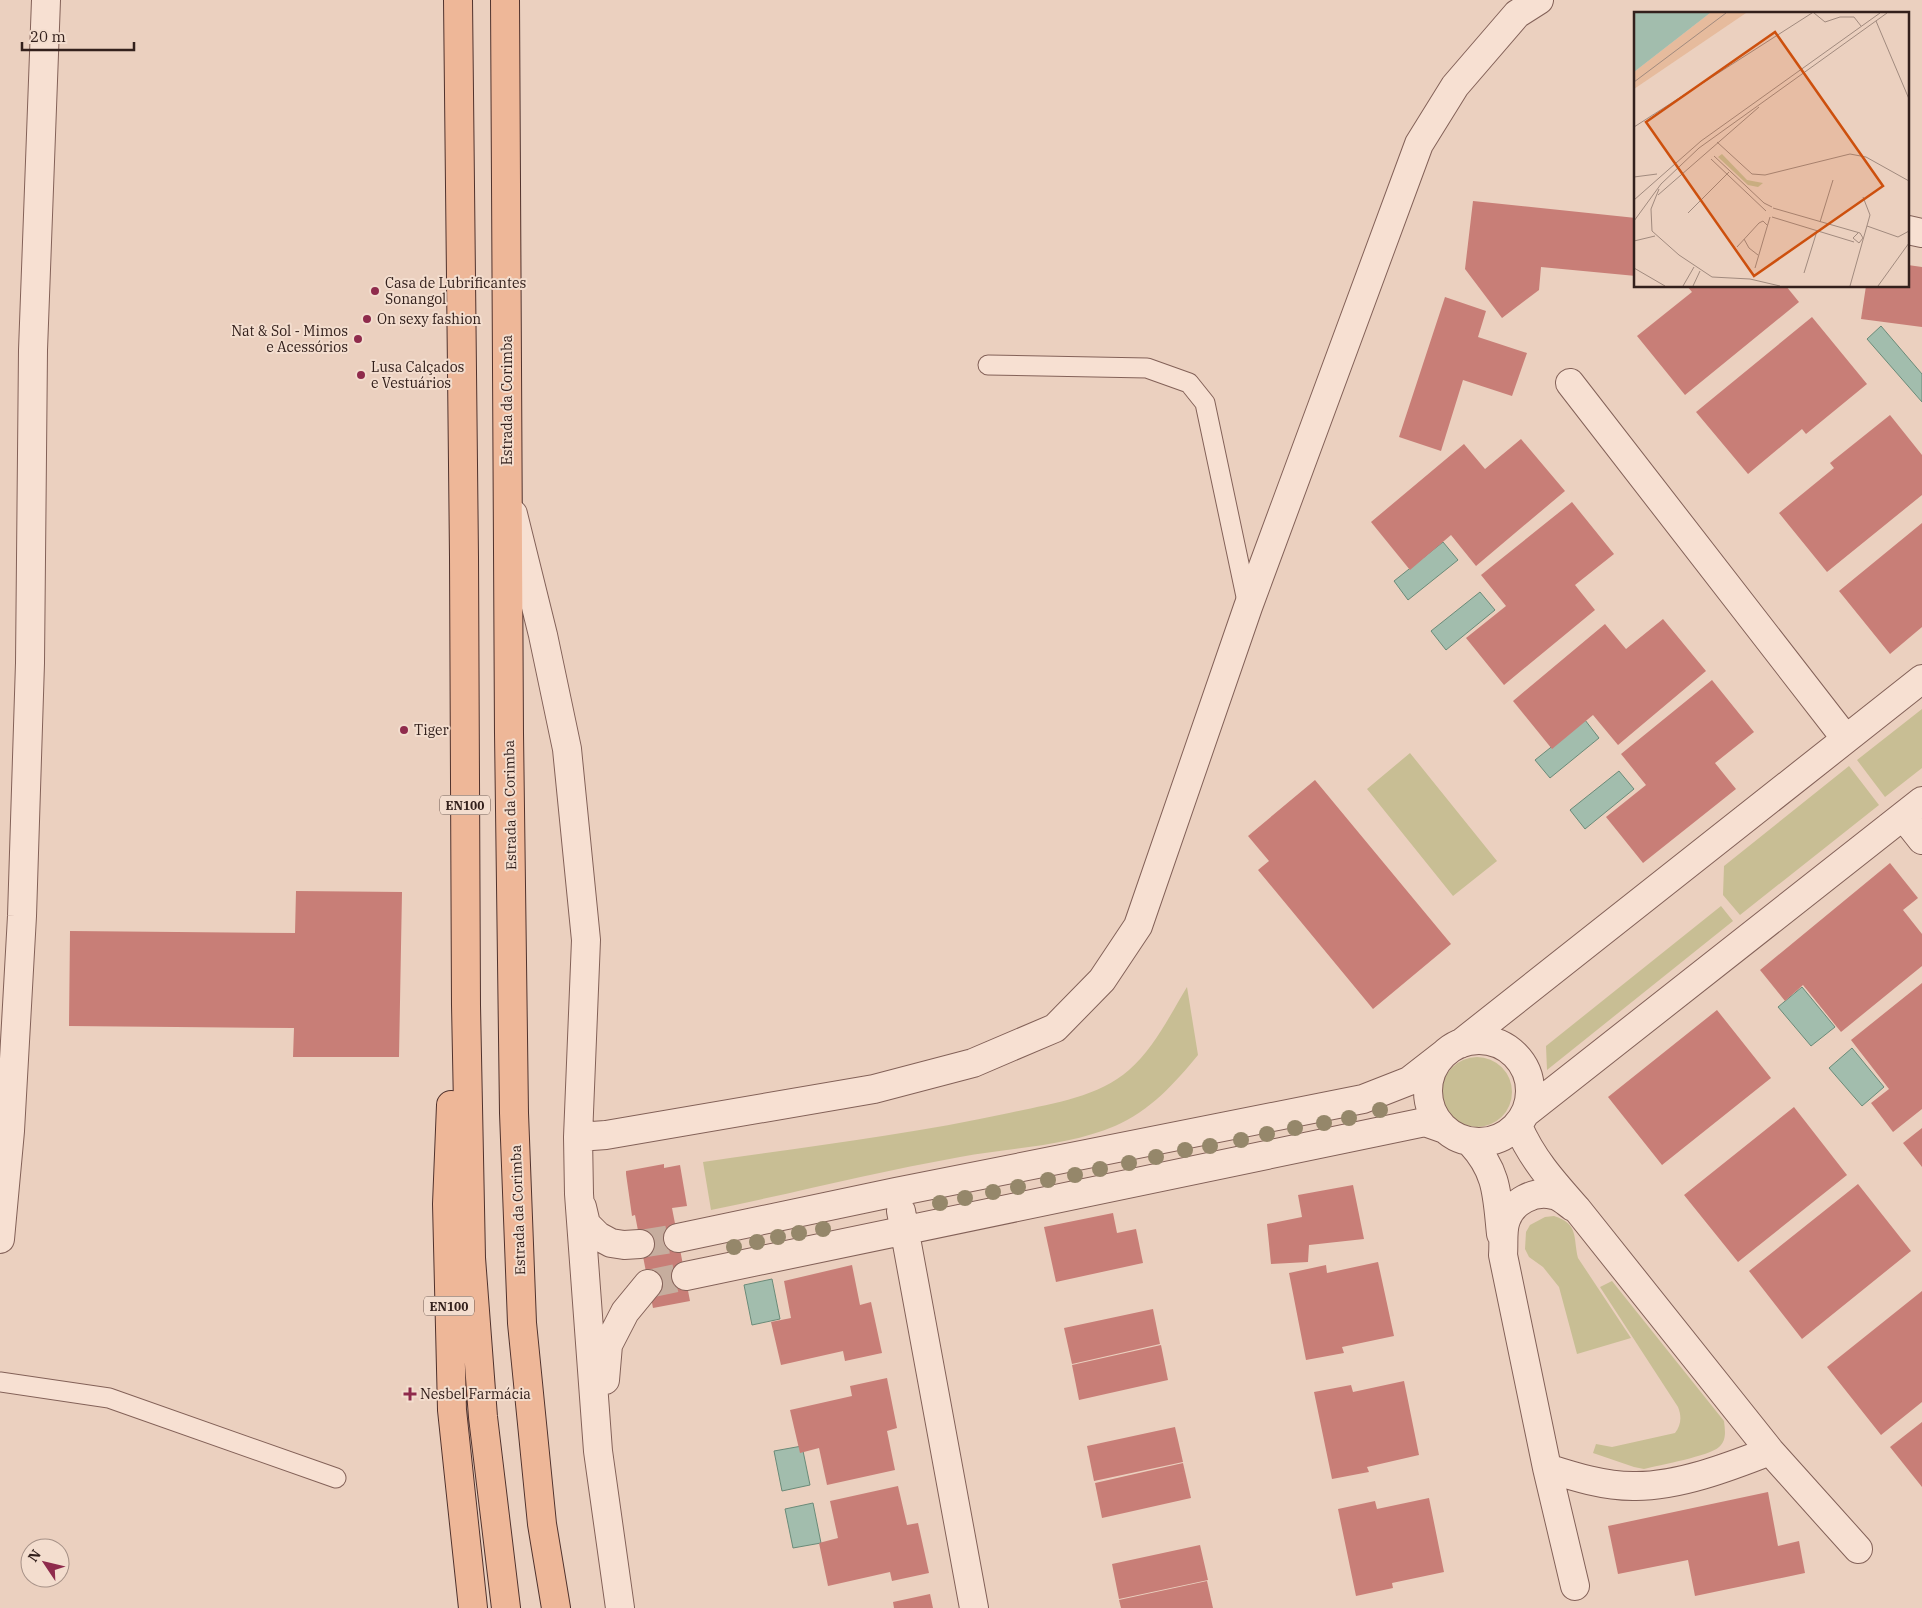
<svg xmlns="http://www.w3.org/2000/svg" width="1922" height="1608" font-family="'IBM Plex Serif',serif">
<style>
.green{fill:#c8be94}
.water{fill:#a2bdad;stroke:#6a8a78}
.building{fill:#c87e77}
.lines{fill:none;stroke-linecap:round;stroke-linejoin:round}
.minor-tunnel{stroke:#c6ad9e;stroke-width:28;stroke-dasharray:28 14;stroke-linecap:butt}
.service-casing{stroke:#836158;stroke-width:21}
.minor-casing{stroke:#836158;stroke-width:30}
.primary-casing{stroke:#50322d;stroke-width:30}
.service{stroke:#f7e0d2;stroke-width:19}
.minor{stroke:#f7e0d2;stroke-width:28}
.primary{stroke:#eeb798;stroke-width:28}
.tree{fill:#95876a}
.poi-dot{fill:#8f2b4c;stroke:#f3ddce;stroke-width:2}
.labels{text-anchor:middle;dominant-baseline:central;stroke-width:4;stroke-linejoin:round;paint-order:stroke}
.shield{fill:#f3ddce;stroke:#6d5951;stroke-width:1}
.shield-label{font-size:12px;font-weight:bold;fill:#33201c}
.poi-label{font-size:14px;fill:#33201c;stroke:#f3ddce;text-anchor:start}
.street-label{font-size:14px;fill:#33201c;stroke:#f3ddce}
.inset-road{fill:none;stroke:#a18a7e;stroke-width:1}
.view{fill:#cd500e;fill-opacity:0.15;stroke:#cd500e;stroke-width:2.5}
.inset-edge{fill:none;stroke:#33201c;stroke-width:2.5}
</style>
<rect width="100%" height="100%" fill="#ebd0bf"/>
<path class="green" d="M1922 709V768L1885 797 1857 760Z
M1410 753 1497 861 1453 896 1367 789Z
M1849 766 1879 805 1740 915 1723 895 1724 866Z
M1721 906 1733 921 1547 1070 1546 1046Z
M1187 987 1198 1055C1175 1083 1150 1111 1115 1126 1068 1146 1010 1148 960 1157 876 1172 794 1193 711 1210L703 1162C805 1147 908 1135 1009 1113 1049 1104 1097 1098 1129 1070 1154 1048 1170 1015 1187 987Z
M1442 1092a35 35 0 1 1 70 0a35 35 0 1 1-70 0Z
M1554 1216C1579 1224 1573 1237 1578 1258L1631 1338 1577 1354 1559 1287 1543 1267 1529 1257 1525 1249 1526 1232 1530 1225 1545 1217Z
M1612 1281 1724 1421C1725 1430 1727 1440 1719 1447 1710 1456 1659 1465 1644 1469L1634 1467 1593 1453 1596 1444 1612 1447 1675 1433C1681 1425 1682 1417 1678 1407L1600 1287Z"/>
<path class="water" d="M1881 326 1922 374V402L1867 339Z
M1443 542 1458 560 1408 600 1394 581Z
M1480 592 1495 610 1446 650 1431 631Z
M1585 720 1599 738 1550 778 1535 760Z
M1619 771 1634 789 1585 829 1570 810Z
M1802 987 1835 1027 1811 1046 1778 1007Z
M1852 1048 1884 1087 1862 1106 1829 1068Z
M772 1279 780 1319 752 1325 744 1285Z
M802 1446 810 1485 782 1491 774 1451Z
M813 1503 821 1543 793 1548 785 1509Z"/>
<path class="building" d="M1473 201 1636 218V276L1541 267 1539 290 1502 318 1465 269Z
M1908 265 1922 267V327L1861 319 1866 286H1908Z
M1687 286H1786L1799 302 1685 395 1637 336 1692 292Z
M1445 297 1486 311 1478 337 1527 353 1512 396 1463 380 1441 451 1399 437Z
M1812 317 1867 384 1806 434 1802 429 1748 474 1696 412Z
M1890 415 1922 455V495L1827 572 1779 513 1834 468 1830 463Z
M1521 439 1565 491 1476 566 1451 535 1410 570 1371 522 1464 444 1485 469Z
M1572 502 1614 554 1575 585 1595 610 1504 685 1466 638 1506 606 1481 575Z
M1922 523V627L1890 654 1839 591Z
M1663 619 1706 671 1618 745 1593 715 1552 749 1513 701 1605 624 1626 649Z
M1712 680 1754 732 1715 763 1736 789 1643 863 1606 817 1646 785 1621 754Z
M1315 780 1451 944 1373 1009 1258 870 1269 861 1248 836Z
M1890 863 1918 898 1903 910 1922 934V966L1841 1032 1803 985 1785 1001 1760 970Z
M296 891 402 892 399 1057H293L294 1028 69 1026 70 931 295 933Z
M1922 983V1109L1893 1132 1871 1103 1889 1089 1851 1040Z
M1717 1010 1771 1078 1662 1165 1608 1097Z
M1794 1107 1847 1175 1738 1262 1684 1195Z
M1922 1128V1167L1903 1143Z
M664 1164V1168L680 1165 687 1206 672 1208 690 1301 653 1308 635 1215 632 1216 626 1174V1171Z
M1858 1184 1911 1251 1802 1339 1749 1271Z
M1353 1185 1364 1239 1309 1245 1308 1262 1271 1264 1267 1224 1302 1217 1298 1195Z
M1113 1213 1117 1233 1136 1229 1143 1263 1056 1282 1044 1227Z
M1378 1262 1394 1336 1342 1347 1344 1353 1306 1360 1289 1273 1326 1265 1327 1273Z
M852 1265 860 1305 871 1302 882 1353 845 1361 843 1351 781 1365 771 1322 791 1318 784 1281Z
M1922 1291V1402L1881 1435 1827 1367Z
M1153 1309 1160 1344 1072 1364 1064 1328Z
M1161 1345 1168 1380 1079 1400 1072 1365Z
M887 1378 897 1428 887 1431 895 1470 827 1485 819 1448 800 1453 790 1410 852 1396 850 1386Z
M1404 1381 1419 1455 1367 1467 1369 1472 1332 1479 1314 1392 1351 1385 1353 1392Z
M1922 1422V1487L1890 1447Z
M1175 1427 1183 1462 1094 1481 1087 1446Z
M1183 1463 1191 1498 1102 1518 1095 1483Z
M898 1486 907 1525 918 1523 929 1573 892 1581 890 1572 828 1586 819 1543 838 1538 830 1501Z
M1768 1492 1778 1546 1799 1541 1805 1573 1695 1596 1688 1560 1618 1574 1608 1526Z
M1429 1498 1444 1572 1392 1583 1393 1588 1356 1596 1338 1509 1375 1501 1377 1509Z
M1200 1545 1208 1580 1119 1599 1112 1564Z
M1207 1581 1213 1608H1121L1119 1600Z
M930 1594 933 1608H894L893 1602Z"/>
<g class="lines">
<path class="minor-tunnel" d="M640 1244 678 1238
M648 1284 686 1276"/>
<defs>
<path id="service" d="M988 365 1147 368 1189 383 1205 403 1248 606
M0 1382 109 1398 336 1478"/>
<path id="minor" d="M1908 230 1922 233
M1570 383 1846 739
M513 514 543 635 567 749 586 940 578 1137 579 1194 598 1451 620 1608
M1903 816 1922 840
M1428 1091a51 51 0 1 1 102 0a51 51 0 1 1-102 0Z
M1460 1044 1922 679
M1527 1112 1922 801
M1518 1126C1532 1159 1554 1183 1577 1209L1770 1451 1858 1549
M578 1137 606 1135 874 1089 973 1063 1055 1028 1102 980 1138 926 1248 607 1419 144 1455 86 1517 14 1539 0
M1471 1143C1498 1172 1497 1196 1501 1234
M582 1207 586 1224 598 1236 611 1243 624 1245 640 1244
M1573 1207C1567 1203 1560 1196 1553 1195 1534 1190 1512 1202 1506 1220 1502 1230 1504 1244 1503 1255L1547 1468 1575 1586
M901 1211 974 1608
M678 1238 896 1192 1363 1099 1409 1081 1445 1053
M0 1239 10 1131 22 916 30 663 33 350 46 0
M686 1276 1425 1122 1442 1128
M605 1380 608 1345 625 1312 648 1284
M1547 1468C1575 1477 1604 1486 1633 1486 1677 1487 1729 1467 1770 1451"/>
<path id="primary" d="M458 0 464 557 466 1005 471 1258 483 1417 506 1608
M505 0 509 733 514 1113 522 1323 542 1524 556 1608
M451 1105 447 1204 452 1410 473 1608"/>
</defs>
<use href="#service" class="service-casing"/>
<use href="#minor" class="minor-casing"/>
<use href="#primary" class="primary-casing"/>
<use href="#service" class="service"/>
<use href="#minor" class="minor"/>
<use href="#primary" class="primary"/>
</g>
<g class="tree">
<circle cx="1380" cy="1110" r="8"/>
<circle cx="1349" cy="1118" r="8"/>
<circle cx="1324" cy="1123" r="8"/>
<circle cx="1295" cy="1128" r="8"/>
<circle cx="1267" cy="1134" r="8"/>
<circle cx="1241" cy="1140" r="8"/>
<circle cx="1210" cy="1146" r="8"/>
<circle cx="1185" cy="1150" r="8"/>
<circle cx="1156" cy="1157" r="8"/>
<circle cx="1129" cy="1163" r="8"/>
<circle cx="1100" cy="1169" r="8"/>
<circle cx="1075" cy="1175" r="8"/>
<circle cx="1048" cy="1180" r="8"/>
<circle cx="1018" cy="1187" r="8"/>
<circle cx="993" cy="1192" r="8"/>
<circle cx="965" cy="1198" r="8"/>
<circle cx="940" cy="1203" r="8"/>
<circle cx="823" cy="1229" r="8"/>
<circle cx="799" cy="1233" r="8"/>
<circle cx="778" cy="1237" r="8"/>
<circle cx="757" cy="1242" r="8"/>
<circle cx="734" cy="1247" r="8"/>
</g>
<g class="poi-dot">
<circle cx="375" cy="291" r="5"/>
<circle cx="367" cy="319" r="5"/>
<circle cx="358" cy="339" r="5"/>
<circle cx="361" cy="375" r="5"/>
<circle cx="404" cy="730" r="5"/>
<path d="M407.5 1386.5h5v5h5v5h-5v5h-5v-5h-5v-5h5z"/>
</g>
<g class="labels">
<g class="shield">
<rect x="440" y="795.5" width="50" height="19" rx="4"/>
<rect x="424" y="1296.5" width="50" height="19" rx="4"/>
</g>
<g class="shield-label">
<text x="465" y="805">EN100</text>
<text x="449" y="1306">EN100</text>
</g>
<g class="poi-label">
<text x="385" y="283">Casa de Lubrificantes<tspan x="385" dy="16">Sonangol</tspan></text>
<text x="377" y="319">On sexy fashion</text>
<text x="348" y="331" text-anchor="end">Nat &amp; Sol - Mimos<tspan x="348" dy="16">e Acessórios</tspan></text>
<text x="371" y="367">Lusa Calçados<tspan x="371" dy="16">e Vestuários</tspan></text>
<text x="414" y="730">Tiger</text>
<text x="420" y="1394">Nesbel Farmácia</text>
</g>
<g class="street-label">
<text transform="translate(507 400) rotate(-90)">Estrada da Corimba</text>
<text transform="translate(510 805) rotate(-91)">Estrada da Corimba</text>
<text transform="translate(518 1210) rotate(-92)">Estrada da Corimba</text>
</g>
</g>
<g transform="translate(1634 12)">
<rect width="275" height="275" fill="#ebd0bf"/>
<path d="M88 142 113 168 129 171 124 175 114 173 84 145Z" fill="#c8be94"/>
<path d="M76 1H112L0 77V60Z" fill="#e6bb9d"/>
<path d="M0 1H76L0 60Z" fill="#a2bdad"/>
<path class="inset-road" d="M180 1 191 10 206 5H220L227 14M242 9 275 87M0 70 92 1M0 115 178 1M83 130 118 162 131 163 216 142 232 145 275 169M80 144 130 191 138 195M77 147 132 199M0 165 23 162M25 177 17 197 18 219 45 243 78 265 116 267 146 274M24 183 125 95M0 188 67 129 246 1M139 196 226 221 229 226 225 231 219 226 224 221M54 201 95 160M138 205 220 230M0 209 27 172 65 136 253 1M186 210 199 168M233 214 264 225 275 219M110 227 115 236 124 243M0 229 21 224M103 235 125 211 129 209 133 213M0 256 31 274M121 256 136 205M170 261 183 219M49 274 60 255M59 274 66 259M216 274 236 203 229 185M244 274 275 231"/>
<path class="view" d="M141 20 249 174 120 264 12 110Z"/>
<rect width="275" height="275" class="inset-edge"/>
</g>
<g transform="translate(45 1563) rotate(305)"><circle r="24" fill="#f3ddce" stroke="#a69187"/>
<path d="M0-4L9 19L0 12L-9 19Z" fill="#8f2b4c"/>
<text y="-8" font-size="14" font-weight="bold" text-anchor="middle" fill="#33201c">N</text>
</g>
<path d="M22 42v8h112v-8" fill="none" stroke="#33201c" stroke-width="2.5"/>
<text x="30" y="42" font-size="15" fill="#33201c" stroke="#f3ddce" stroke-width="4" paint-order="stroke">20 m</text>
</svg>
